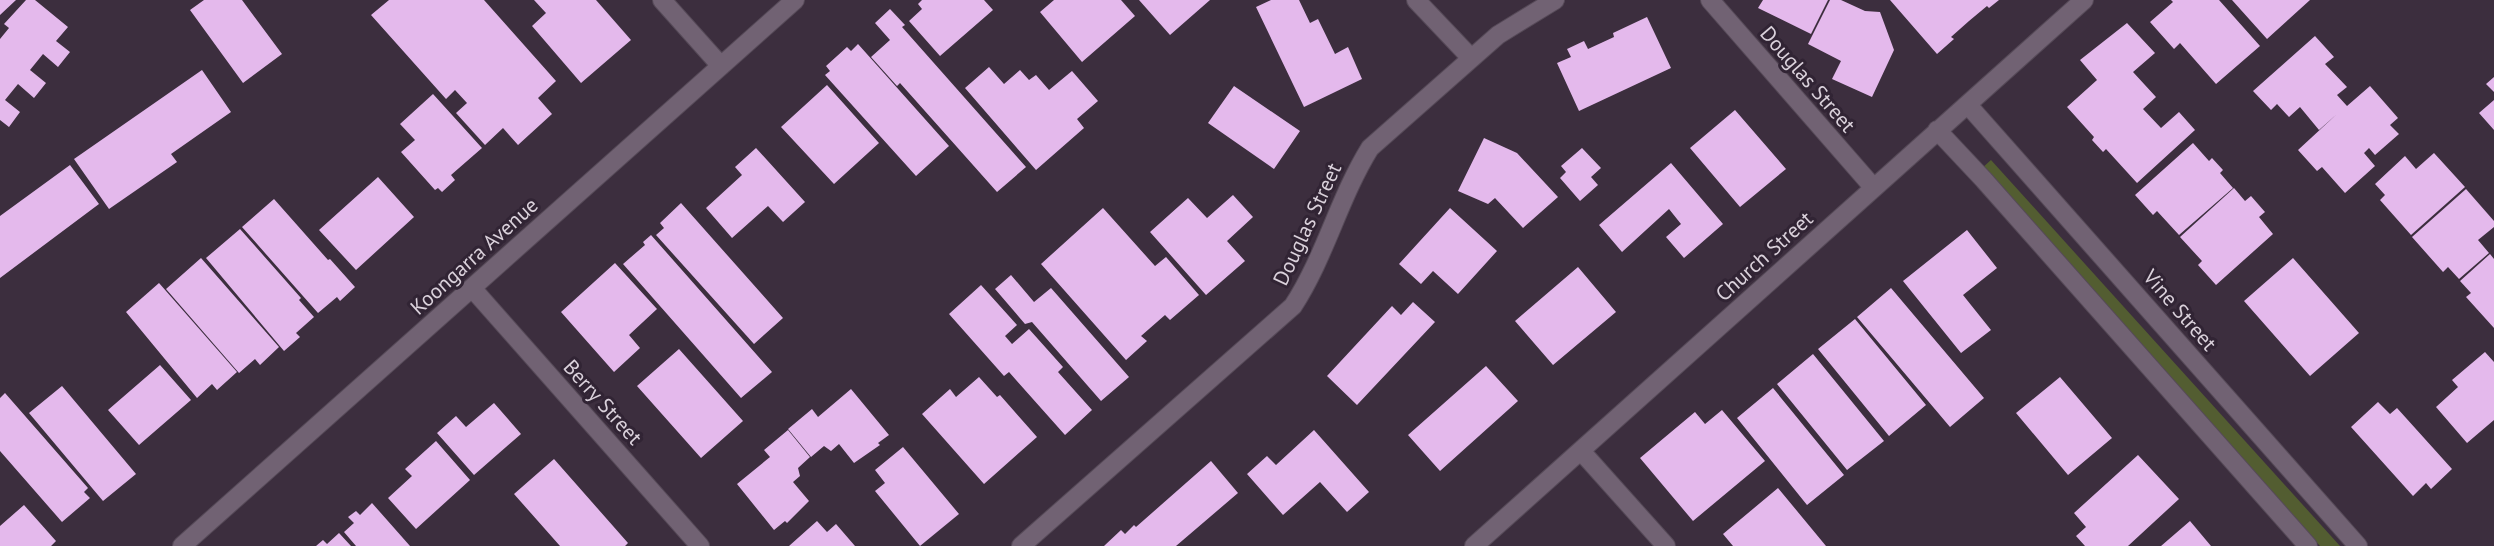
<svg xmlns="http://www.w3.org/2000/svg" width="2494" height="546" font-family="'PT Sans',sans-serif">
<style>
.green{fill:#535d31}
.building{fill:#e4b9ec}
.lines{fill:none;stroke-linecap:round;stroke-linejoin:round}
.street-casing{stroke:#564a58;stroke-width:20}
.street{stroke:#716273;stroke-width:18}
.labels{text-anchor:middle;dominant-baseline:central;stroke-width:6;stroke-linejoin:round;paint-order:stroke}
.street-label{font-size:21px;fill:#dad1db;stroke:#312434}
</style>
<rect width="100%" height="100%" fill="#3c2e3e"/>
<path class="green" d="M1991 160 2340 546H2320L1981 169Z"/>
<path class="building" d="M0 0H16L0 15Z
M26 0H35L68 27 56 41 70 52 58 67 43 54 30 70 46 83 34 98 18 84 5 100 20 112 9 127 0 120V39L9 28 4 24Z
M204 0H242L282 54 243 83 190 10Z
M389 0H484L556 81 538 98 552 114 518 145 503 128 485 145 456 113 467 103 455 90 446 99 371 15Z
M534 0H596L631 40 581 83 532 26 546 13Z
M922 0H984L993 10 940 56 909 21 922 9 918 4Z
M1054 0H1121L1135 16 1082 62 1040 12Z
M1139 0H1210L1170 35Z
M1271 0H1299L1310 23 1318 19 1335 54 1348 47 1362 79 1304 107 1256 7Z
M1763 0H1828L1811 34 1758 8Z
M1830 0H1841L1865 11 1880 12 1894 50 1872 97 1832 79 1841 61 1808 44Z
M1890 0H1999L1989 8 1987 6 1969 21 1951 37 1954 39 1937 54Z
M2171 0H2219L2260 46 2216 84 2180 43 2174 49 2150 22 2173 2Z
M2232 0H2310L2267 39Z
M890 9 905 25 902 27 1026 167 997 192 900 83 897 86 871 57 890 40 875 23Z
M1647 17 1671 68 1579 111 1557 63 1571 57 1567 49 1584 41 1588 49 1614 37 1613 33Z
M2127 23 2155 53 2133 72 2156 97 2143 109 2161 128 2179 112 2195 130 2137 183 2106 149 2103 152 2092 140 2094 137 2067 107 2097 80 2080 60Z
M2315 36 2334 57 2325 64 2347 87 2337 95 2347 106 2370 86 2398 118 2390 125 2399 134 2375 155 2369 148 2364 153 2375 166 2345 193 2322 167 2317 171 2298 150 2337 114 2319 130 2300 107 2289 117 2277 104 2271 110 2253 91Z
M858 44 949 146 916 176 825 75 830 71 826 66 847 47 851 51Z
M989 67 1004 84 1020 70 1029 80 1036 75 1049 90 1072 71 1098 101 1077 119 1084 128 1036 170 965 88Z
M202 70 231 112 171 154 177 162 109 209 74 159Z
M2494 77V92L2486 84Z
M827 85 879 143 834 184 781 127Z
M1234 86 1300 131 1274 169 1208 123Z
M433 94 482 148 451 175 455 180 442 192 438 188 435 190 401 152 415 140 400 124Z
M2494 100V130L2479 113Z
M1735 110 1786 169 1740 207 1690 148Z
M1484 138 1517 153 1558 197 1523 228 1495 198 1488 204 1458 191Z
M2193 143 2209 161 2212 158 2223 170 2220 173 2233 188 2179 235 2157 211 2153 215 2135 195Z
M756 148 805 202 783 222 768 206 732 238 706 208 742 175 735 167Z
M1582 148 1601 168 1591 177 1598 185 1580 201 1560 178 1566 172 1561 166Z
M2434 153 2465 187 2411 235 2380 200 2385 195 2375 184 2405 156 2416 169Z
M1671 163 1723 224 1684 258 1666 237 1681 224 1669 209 1622 252 1599 225Z
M70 165 99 204 0 278V216Z
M378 177 414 217 356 270 319 230Z
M2234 188 2245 201 2251 196 2265 212 2259 217 2273 234 2216 285 2198 265 2202 261 2180 237Z
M2466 189 2494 221V227L2478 240 2489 253 2459 279 2448 267 2443 272 2412 237Z
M1233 195 1253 217 1227 241 1245 261 1206 295 1150 232 1188 198 1207 218Z
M274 199 328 260 330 259 355 287 340 301 337 297 318 313 242 227Z
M681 203 783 318 754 344 656 235 664 228 660 223Z
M1103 208 1155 266 1166 257 1199 295 1170 320 1165 315 1141 336 1147 341 1126 360 1041 264Z
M1450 208 1497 251 1458 294 1433 271 1421 284 1399 264Z
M240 229 301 298 299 300 314 317 296 333 300 337 284 351 206 258Z
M1967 230 1997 268 1963 295 1991 330 1961 353 1903 281Z
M651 235 772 372 741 398 623 264 645 245 643 242Z
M2490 254 2494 259V328L2466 297 2471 293 2460 281Z
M201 258 279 347 260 365 255 359 239 373 166 289Z
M2293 258 2359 333 2310 376 2244 301Z
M615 263 657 309 629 335 640 348 614 372 561 312Z
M1578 267 1616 312 1553 365 1515 321Z
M1011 275 1034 302 1051 288 1129 377 1101 401 1032 322 1025 324 995 289Z
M159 283 237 372 217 390 212 384 197 398 126 312Z
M981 285 1017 325 1005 336 1012 344 1029 329 1063 367 1058 372 1092 410 1065 435 1009 372 1004 376 949 314Z
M1891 288 1984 398 1950 427 1857 317Z
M1413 302 1435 322 1357 405 1327 376 1392 306 1401 315Z
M1855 319 1926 405 1889 436 1818 349Z
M679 349 743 421 701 458 637 386Z
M2485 352 2494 362V420L2467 443 2436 407 2458 387 2452 380Z
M1813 354 1884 441 1847 470 1777 384Z
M160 365 191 400 139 445 108 410Z
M1486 366 1518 401 1440 471 1408 435Z
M979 377 997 397 1000 395 1037 437 984 484 922 414 950 389 956 397Z
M2060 377 2112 438 2068 475 2016 413Z
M62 386 136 474 103 501 29 413Z
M1773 388 1844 475 1807 505 1737 418Z
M851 389 889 435 878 443 880 445 854 463 839 444 831 451 824 446 811 457 788 429 812 409 818 417Z
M5 393 88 488 84 492 90 498 62 522 0 451V398Z
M2378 402 2390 414 2397 408 2452 469 2431 489 2426 483 2413 496 2351 427Z
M494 403 521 434 474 475 437 433 456 416 466 427Z
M1722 410 1765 461 1693 521 1640 458 1695 412 1705 424Z
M788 430 810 457 798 468 800 476 793 482 809 501 787 523 785 521 774 530 737 484 770 457 764 450Z
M1314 430 1369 492 1347 512 1320 482 1283 515 1247 474 1267 456 1276 465Z
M436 441 470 480 416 529 388 498 412 476 405 469Z
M903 447 959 514 920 546 875 491 885 483 875 470Z
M2138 455 2179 499 2128 546H2085L2076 536 2086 527 2074 513Z
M554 459 628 543 625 546H560L514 494Z
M1211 461 1238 493 1176 546H1104L1121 530 1125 534 1134 525 1136 527Z
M1778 488 1826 546H1733L1723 534Z
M372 503 410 546H356L344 532 354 523 348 517 356 511 360 515Z
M24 505 56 541 51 546H0V526Z
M817 521 827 532 836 524 855 546H789Z
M2190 521 2211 546H2161Z
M339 533 351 546H316L323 540 327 544Z"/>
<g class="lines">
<defs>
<path id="street" d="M662 0 721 66
M1416 0 1471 58
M1710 0 1873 187
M1968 105 2358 546
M1937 130 1984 180 2308 546
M472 288 700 546
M1581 451 1666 546
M182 546 795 0
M1021 546 1293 306C1325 257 1339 198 1370 148L1498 35 1555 0
M1474 546 2084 0"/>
</defs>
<use href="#street" class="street-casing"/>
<use href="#street" class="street"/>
</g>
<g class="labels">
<g class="street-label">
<text transform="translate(1808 79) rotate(49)">Douglas Street</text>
<text transform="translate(1307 224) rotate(-65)">Douglas Street</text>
<text transform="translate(474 256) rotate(-42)">Koongarra Avenue</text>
<text transform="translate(1764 256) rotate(-42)">Church Street</text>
<text transform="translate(2180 310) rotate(49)">Vine Street</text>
<text transform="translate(603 402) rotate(48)">Berry Street</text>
</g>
</g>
</svg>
